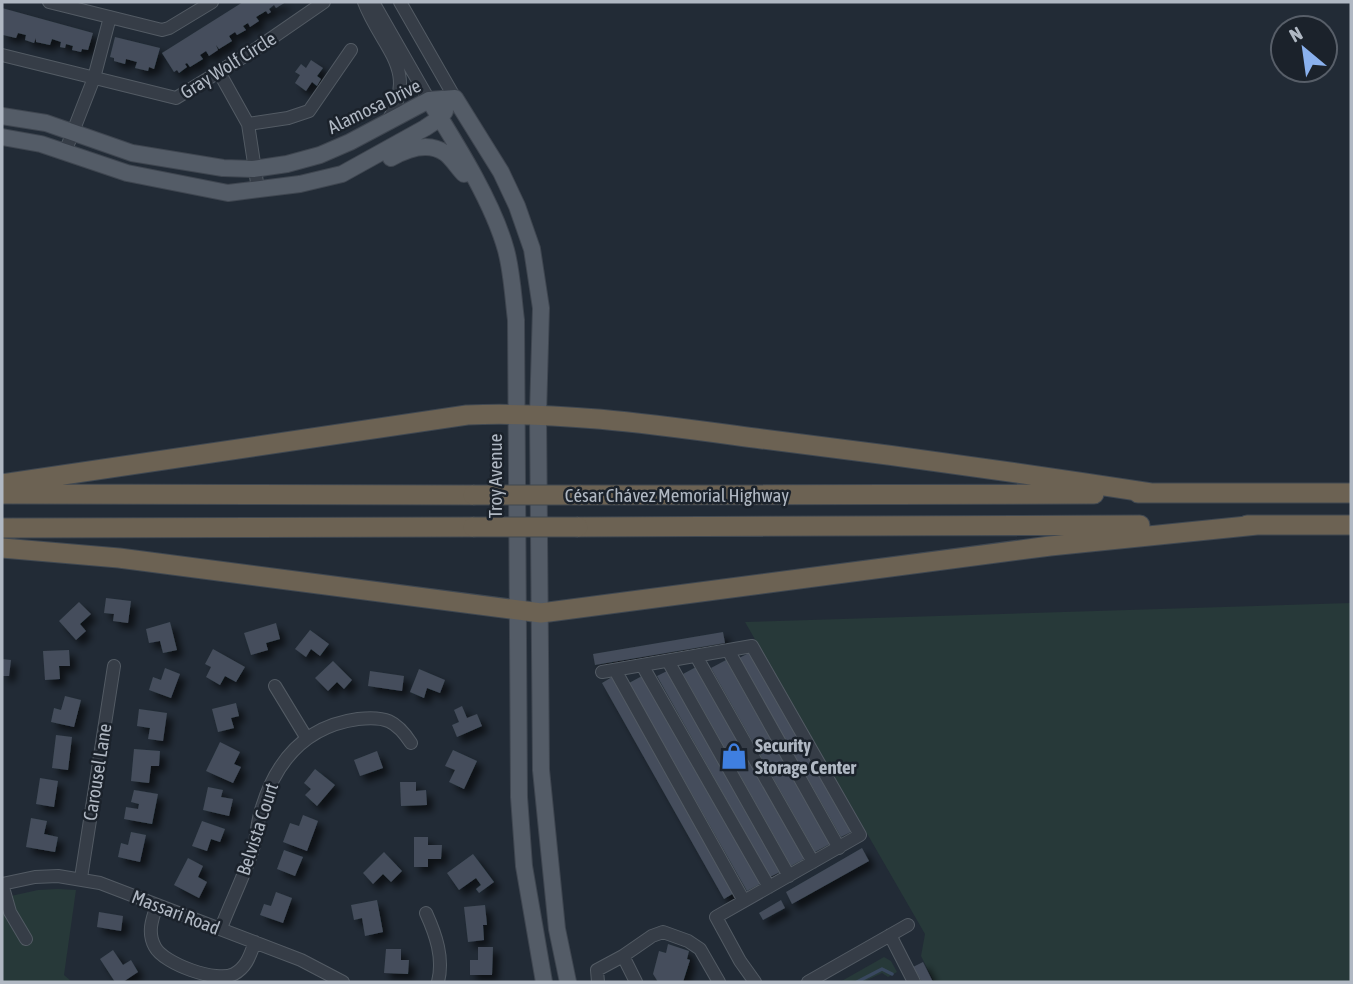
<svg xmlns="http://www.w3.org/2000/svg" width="1353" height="984" font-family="'Asap Condensed',sans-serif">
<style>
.green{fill:#273939}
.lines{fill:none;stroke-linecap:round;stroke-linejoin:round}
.stream{stroke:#39485f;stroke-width:3.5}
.building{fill:#444e5b;filter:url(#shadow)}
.minor-casing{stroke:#535b64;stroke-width:14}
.major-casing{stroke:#3f4650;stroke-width:18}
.highway-casing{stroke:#404851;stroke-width:21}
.minor{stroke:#363d47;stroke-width:12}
.major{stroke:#545c67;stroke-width:16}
.highway{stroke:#6c6253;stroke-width:19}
.highway-bridge-casing{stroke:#404851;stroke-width:21;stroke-linecap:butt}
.highway-bridge{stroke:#6c6253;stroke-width:19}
.labels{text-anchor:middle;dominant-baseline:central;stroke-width:5;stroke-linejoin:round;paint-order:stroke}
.street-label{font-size:19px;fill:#b0b8c3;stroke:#1b222b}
.poi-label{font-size:19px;font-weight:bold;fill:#b0b8c3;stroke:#1b222b;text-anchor:start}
</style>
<defs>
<filter id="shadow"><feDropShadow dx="6" dy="6" stdDeviation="3.5" flood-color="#0009"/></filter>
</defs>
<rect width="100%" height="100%" fill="#222b36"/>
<path class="green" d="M1351 603V982H934L921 956 925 934 745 622Z
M58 889 76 890 64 975 72 982H2V898L38 890Z
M884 957 891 961 897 972 888 977 882 973 863 982H840Z"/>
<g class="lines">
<path class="stream" d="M857 982 882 969 892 974"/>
</g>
<path class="building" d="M243 2H286L276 8 274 5 269 9 271 12 268 14 266 11 256 17 259 21 250 27 248 23 243 26 246 30 237 35 235 32 229 36 232 41 219 49 216 45 218 50 209 56 206 51 200 55 203 59 190 67 187 63 185 64 187 67 179 73 177 70 174 72 162 53Z
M2 8 93 33 88 50 82 49 81 52 72 50 73 46 66 44 65 48 60 47 61 42 52 39 50 45 36 42V38L34 43 25 40 26 35 18 33 16 38 3 35Z
M115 37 160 48 154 69 149 67 148 71 135 68 137 62 126 59 125 64 114 61V58L110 57Z
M311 60 323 68 317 76 321 79 317 86 312 82 306 91 295 83 300 75 295 72 301 64 306 68Z
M106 598 131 601 128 623 113 621 114 614 104 613Z
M79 602 91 614 80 624 86 631 76 640 59 621Z
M170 622 177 650 163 653 160 641 149 643 146 629Z
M276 623 280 639 266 643 268 650 251 655 244 633Z
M310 630 329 644 320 656 311 649 306 657 295 649Z
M723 632 725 643 595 665 593 654Z
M213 649 245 667 236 682 225 676 220 685 206 677 211 667 205 664Z
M69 650 70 666H59L60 679 45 680 43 651Z
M749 653 851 832 841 837 739 658Z
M2 659 11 660 9 676H2Z
M726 660 830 844 815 852 711 668Z
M333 661 352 680 344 689 337 682 328 691 315 678Z
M696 667 804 859 791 866 683 674Z
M165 668 180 674 171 698 149 690 153 677 161 680Z
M419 669 445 680 440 693 427 688 424 698 410 692Z
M370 671 404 676 402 691 368 686Z
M667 671 780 872 770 877 657 676Z
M642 676 760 884 747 891 629 683Z
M612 677 734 893 724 899 602 683Z
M65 696 81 700 74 727 51 722 54 708 61 710Z
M236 703 239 716 231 718 234 728 218 732 212 709Z
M462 706 467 718 477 714 482 726 457 737 452 725 459 722 454 710Z
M139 709 167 713 163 741 148 739 150 728 137 726Z
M56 735 72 737 68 770 52 768Z
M220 742 240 752 234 764 241 767 233 783 206 771Z
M134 749 160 751 159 766H151L149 783 131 781Z
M453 750 477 761 464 789 449 782 455 770 445 766Z
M377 751 383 768 360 776 354 760Z
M315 769 335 785 317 806 305 795 311 789 304 783Z
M40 778 58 781 54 807 36 804Z
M400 782H416V791L426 790 427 805 401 806Z
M208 787 223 790 221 797 233 799 229 816 203 810Z
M134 790 158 794 152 824 124 819 126 807 138 809 139 804 131 802Z
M303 815 318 821 307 851 283 842 290 823 299 826Z
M31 818 47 821 44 834 58 837 55 852 26 847Z
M202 821 225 829 220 842 211 839 207 851 192 846Z
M131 832 146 835 140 862 118 857 121 843 128 845Z
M414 837H428V845H442L441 859H428V867H414Z
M862 848 869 861 792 904 786 892Z
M284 850 303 857 295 876 277 869Z
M384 852 402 871 391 882 383 874 373 884 363 873Z
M473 854 494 882 479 893 476 889 481 885 476 878 459 890 447 873Z
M188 858 203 866 198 877 207 882 199 898 174 885Z
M276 892 292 898 283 923 260 915 264 904 271 906Z
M377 900 383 932 365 936 362 918 354 920 351 905Z
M781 900 785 908 763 920 759 913Z
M485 905 487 925H483L484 940 468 942 464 907Z
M99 912 123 916 121 931 97 927Z
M668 944 689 951 687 959 690 960 683 982H658L653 974 659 951 666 953Z
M478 947H493L492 975H470V960H478Z
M386 949H401V960H409L408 974 384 973Z
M113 950 123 965 131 960 138 972 123 982H115L100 959Z
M923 962 933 982H922L913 967Z"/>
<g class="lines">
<defs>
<path id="minor" d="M49 2 162 30 169 28 212 2
M364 2C382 49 420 70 387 122
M373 2 429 100
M400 2 455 98
M2 55 176 98 253 51 324 2
M219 72 248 124 258 189
M248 124 288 118 309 111 351 50
M65 152 94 78 110 17
M728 650 839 848
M696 656 813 862
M668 661 789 876
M642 665 769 887
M615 670 744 901
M602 672 752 646 860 835 716 917 740 961 755 982
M275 686 306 737
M81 878 114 666
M2 884 35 877 58 876 100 883 301 960 343 982
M2 884 10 912 26 939
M157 905C152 919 147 933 155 947 164 964 217 983 234 974 247 967 250 955 255 942
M426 913C436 935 444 958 438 982
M221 928C231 902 244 876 253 849 257 836 257 821 262 807 277 759 306 726 358 719 385 716 396 720 411 743
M890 935 914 982
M598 982 597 970 623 956
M636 982 623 956 652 936 663 932 688 941 700 949 719 982
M808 982 908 925"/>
<path id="major" d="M455 98 501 172 517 206 532 249 541 308 538 414 541 770 557 929 568 982
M429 100C455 142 493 202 506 250 512 272 513 296 516 320L519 797 524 866 544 982
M2 116 46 123 132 153 223 168 253 169 287 164 320 155 350 142 429 100 455 98
M2 137 41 144 127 173 228 193 300 184 342 174 425 128 440 118 445 111
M391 158C407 149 428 141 445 153 452 158 458 168 464 174"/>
<path id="highway" d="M2 484 467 415C566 411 664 426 762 439 892 455 1022 473 1151 493
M1138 493H1351
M2 494 473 495
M581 495 1094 494
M1247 525H1351
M578 527 1140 525
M2 528 473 527
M2 548 119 558 541 613 1050 546 1257 525"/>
</defs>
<use href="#minor" class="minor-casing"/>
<use href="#major" class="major-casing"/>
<use href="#highway" class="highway-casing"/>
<use href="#minor" class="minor"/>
<use href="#major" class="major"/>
<use href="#highway" class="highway"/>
<defs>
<path id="highway-bridge" d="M473 495H581
M473 527H578"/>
</defs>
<use href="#highway-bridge" class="highway-bridge-casing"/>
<use href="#highway-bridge" class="highway-bridge"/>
</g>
<defs>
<symbol id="shop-bare" viewBox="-9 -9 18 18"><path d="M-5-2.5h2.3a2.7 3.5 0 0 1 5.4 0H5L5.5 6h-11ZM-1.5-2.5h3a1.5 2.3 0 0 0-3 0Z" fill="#3f7fe0" stroke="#1b222b" stroke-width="2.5" paint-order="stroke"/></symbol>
</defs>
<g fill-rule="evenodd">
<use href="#shop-bare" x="715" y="737" width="38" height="38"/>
</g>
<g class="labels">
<g class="street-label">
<text transform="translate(228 65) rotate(-32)">Gray Wolf Circle</text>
<text transform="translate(374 106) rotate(-26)">Alamosa Drive</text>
<text transform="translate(495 476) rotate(-90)">Troy Avenue</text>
<text x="677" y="495">César Chávez Memorial Highway</text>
<text transform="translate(97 772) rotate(-81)">Carousel Lane</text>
<text transform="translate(257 829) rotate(-72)">Belvista Court</text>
<text transform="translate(176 912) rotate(21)">Massari Road</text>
</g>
<g class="poi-label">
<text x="755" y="745">Security<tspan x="755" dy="22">Storage Center</tspan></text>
</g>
</g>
<rect width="1353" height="984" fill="none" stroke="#b0b8c3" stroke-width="7"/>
<g transform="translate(1304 49) rotate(331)"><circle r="33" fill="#1b222b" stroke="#575e68" stroke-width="2"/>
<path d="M0-5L12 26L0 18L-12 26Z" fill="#8ab1ee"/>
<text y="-10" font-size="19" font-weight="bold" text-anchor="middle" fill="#b0b8c3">N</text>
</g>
</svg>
